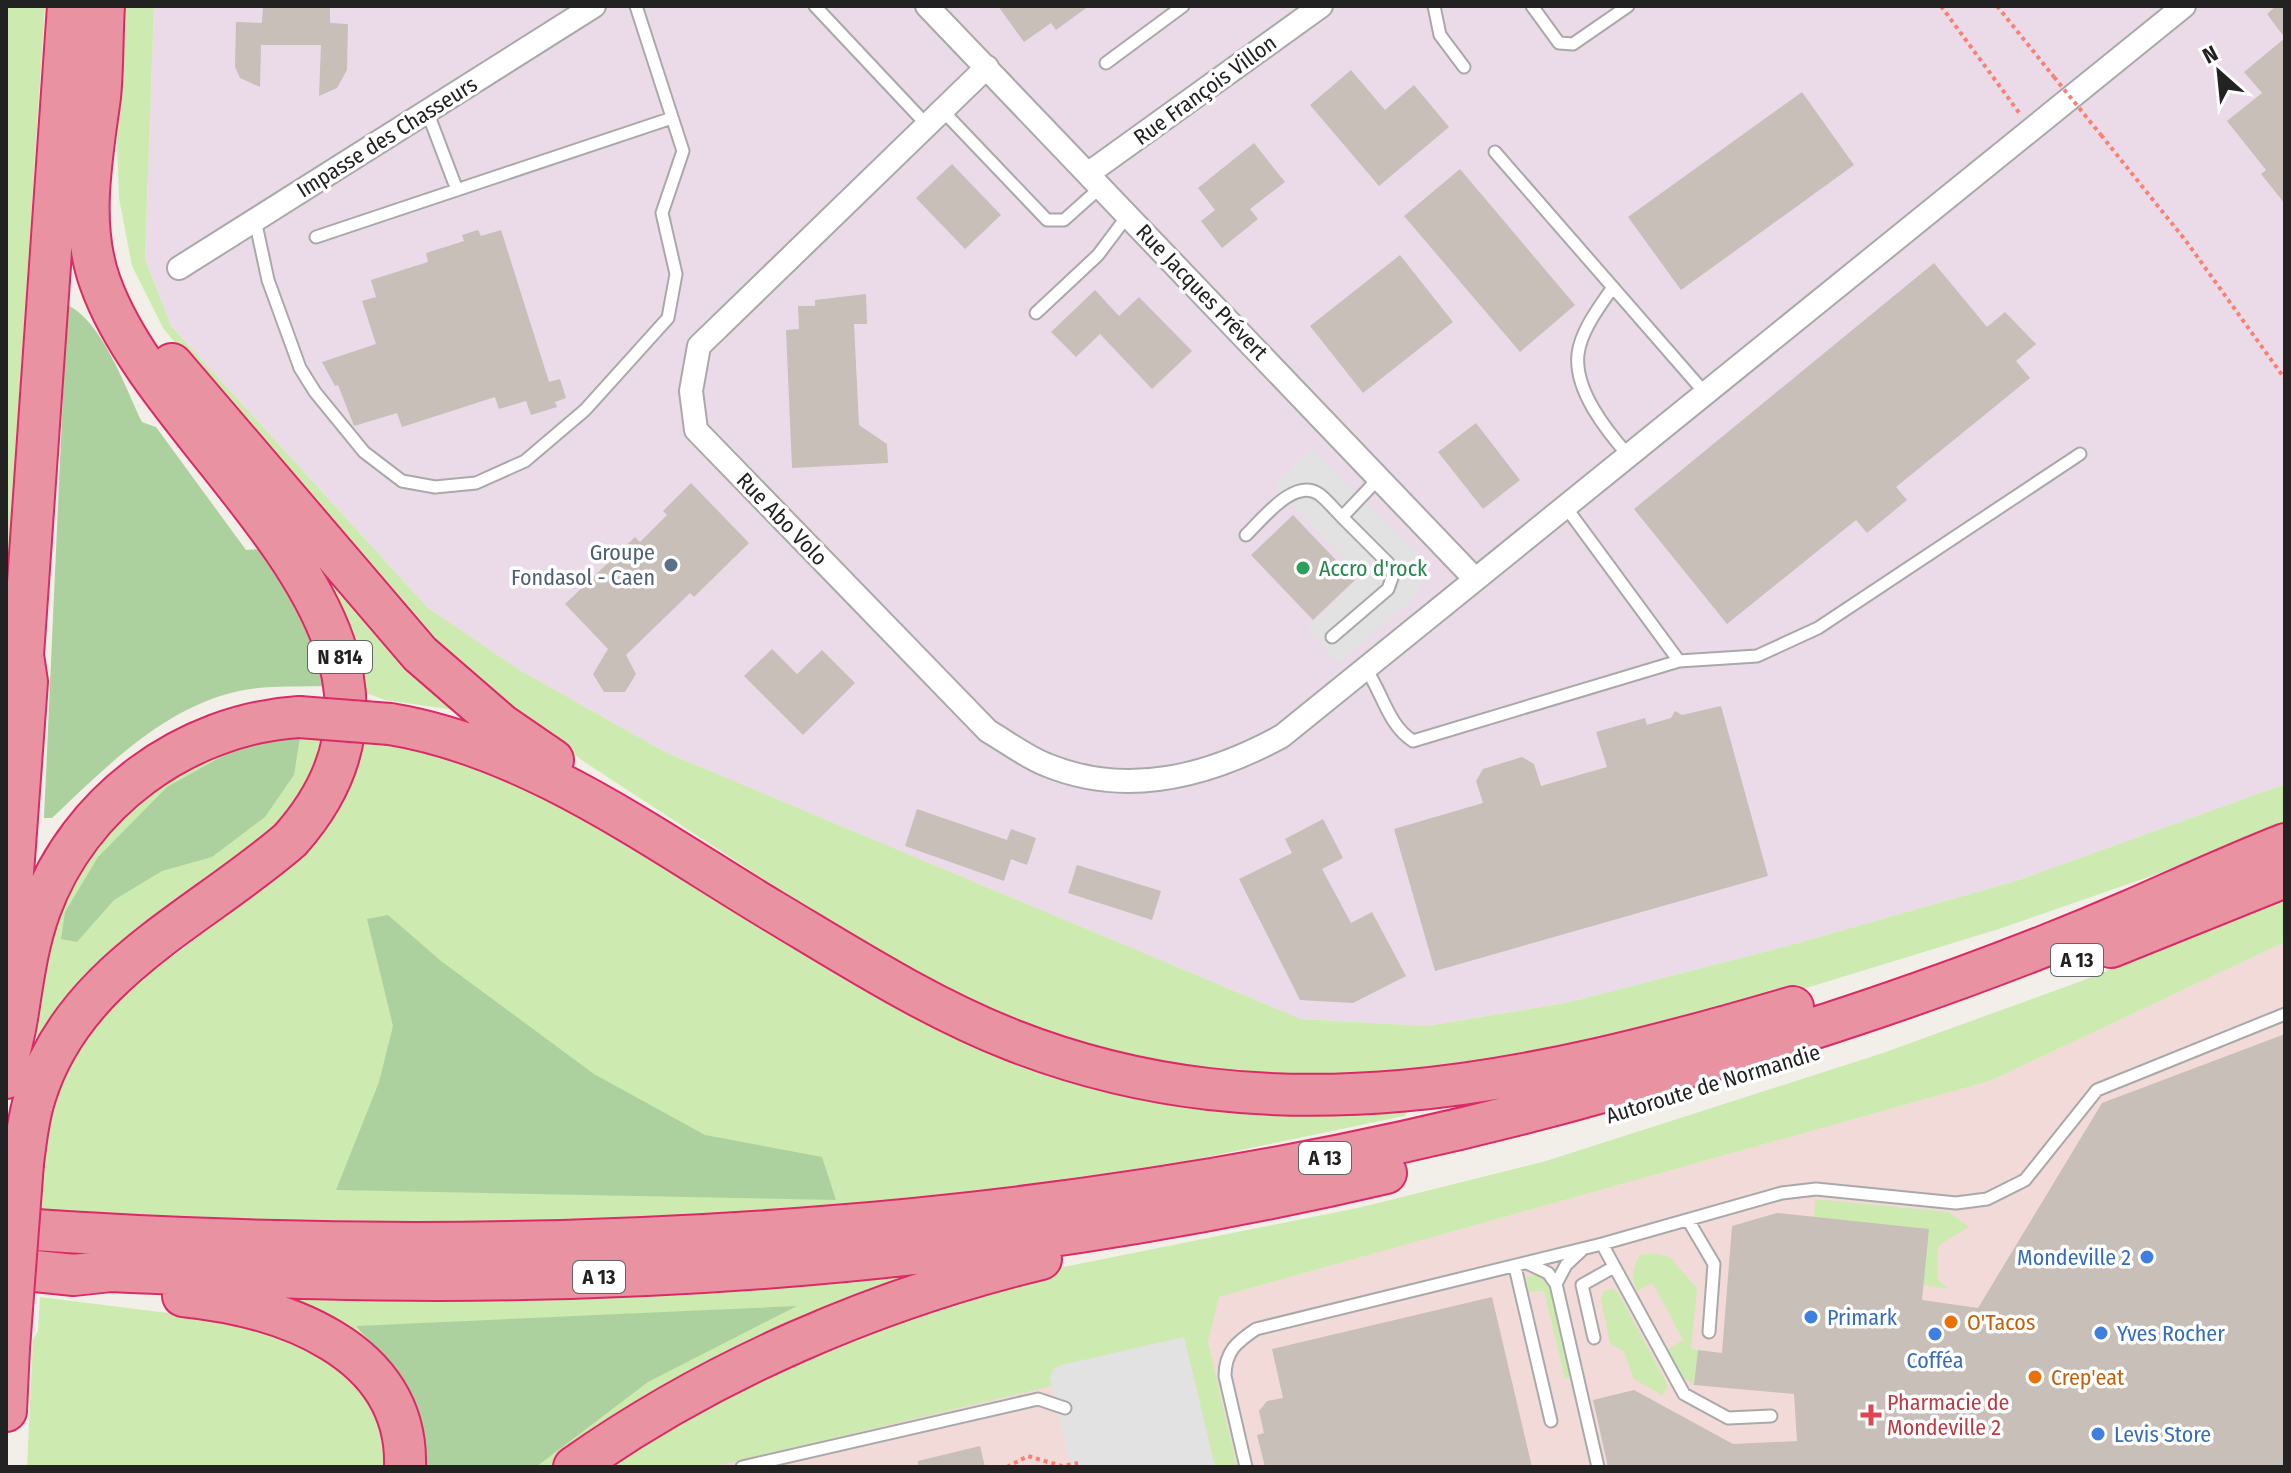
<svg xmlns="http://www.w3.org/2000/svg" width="2291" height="1473" font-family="'Fira Sans Condensed',sans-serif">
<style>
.commercial{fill:#f2dad9}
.industrial{fill:#ebdbe8}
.grass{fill:#cdebb0}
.forest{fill:#add19e}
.parking{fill:#e2e2e2}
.building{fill:#c7bfb8}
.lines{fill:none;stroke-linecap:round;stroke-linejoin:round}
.lane-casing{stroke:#a9a9a9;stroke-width:15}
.street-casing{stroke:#a9a9a9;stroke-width:26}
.highway-casing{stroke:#dc2a67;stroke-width:44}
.path{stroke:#fa8072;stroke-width:4;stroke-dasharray:4 4;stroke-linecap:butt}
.lane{stroke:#fff;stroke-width:11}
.street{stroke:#fff;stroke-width:22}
.highway{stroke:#e892a2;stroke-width:40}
.highway-bridge-casing{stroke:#dc2a67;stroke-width:44;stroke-linecap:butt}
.path-bridge{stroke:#fa8072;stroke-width:4;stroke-dasharray:4 4;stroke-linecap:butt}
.highway-bridge{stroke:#e892a2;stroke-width:40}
.service-dot{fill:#5c6f8a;stroke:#fff;stroke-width:3}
.leisure-dot{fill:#2e9e5b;stroke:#fff;stroke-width:3}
.shop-dot{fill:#3f7fe0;stroke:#fff;stroke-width:3}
.food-dot{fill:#e8710a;stroke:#fff;stroke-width:3}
.health-dot{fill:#e0444e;stroke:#fff;stroke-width:3}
.labels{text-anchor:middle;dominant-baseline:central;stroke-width:7;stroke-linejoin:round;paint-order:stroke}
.shield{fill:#fff;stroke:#646464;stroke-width:2}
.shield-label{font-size:20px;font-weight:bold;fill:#222}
.street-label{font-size:22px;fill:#222;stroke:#fff}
.service-label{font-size:22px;fill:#4e5e75;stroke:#fff;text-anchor:end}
.leisure-label{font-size:22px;fill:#27864d;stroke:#fff;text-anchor:start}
.shop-label{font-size:22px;fill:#366cbe;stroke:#fff;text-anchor:start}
.food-label{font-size:22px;fill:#c56008;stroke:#fff;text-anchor:start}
.health-label{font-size:22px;fill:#be3a42;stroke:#fff;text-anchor:start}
</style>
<rect width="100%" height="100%" fill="#f2efe9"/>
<path class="commercial" d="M2285 942V1467H665L1219 1297 1990 1081Z"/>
<path class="industrial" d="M154 6H2285V784L2019 880 1791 945 1570 1002 1427 1026 1301 1019 665 752 518 669 427 607 171 326 145 259Z"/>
<path class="grass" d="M6 6H45L6 598Z
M124 6H154L145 259 171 326 427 607 518 669 665 752 1301 1019 1427 1026 1570 1002 1791 945 2019 880 2285 784V822L2157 874 2002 928 1790 993 1534 1060 1349 1082 1170 1068 1013 1025 895 965 583 761 511 709 462 669 411 615 215 391 163 328 132 266 119 198 117 145Z
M282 508 462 711 385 700 363 692Z
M323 728C320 743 319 762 312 775 275 847 214 871 153 916 110 948 72 984 47 1032L36 1037 28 1021 30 990 84 843 187 757Z
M363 733 506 773 991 1041 1416 1103 1404 1116 1102 1179 926 1203 451 1231 41 1211 47 1123 53 1094 86 1036 129 989 286 871 310 848 342 798Z
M2285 897V942L1990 1081 1219 1297 1208 1342 1237 1467H1215L1184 1337 1050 1376 1052 1386 711 1467H592L795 1355 1029 1274 1362 1207 1546 1161 1883 1053 2084 980Z
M1815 1199 1949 1212 1969 1227 1938 1246 1937 1279 1949 1289 1923 1285 1928 1229 1814 1217Z
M1653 1253 1670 1257 1697 1288 1691 1349 1698 1350 1694 1385 1681 1376 1668 1349 1683 1340 1653 1283 1637 1291C1631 1277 1632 1268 1640 1255Z
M952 1266 608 1428 552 1467H410L408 1429 269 1297Z
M1537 1275 1551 1288 1571 1378 1565 1379 1544 1291 1529 1292 1526 1277Z
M1613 1289 1619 1294 1668 1386 1662 1395 1634 1379 1624 1352 1610 1343 1601 1299 1604 1291Z
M40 1297 240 1322 285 1338 347 1374 379 1412 388 1467H27L33 1339 38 1331Z"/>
<path class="forest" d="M67 305C102 320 126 389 142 422L156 427 246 550 260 549 306 620 325 686C296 687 267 685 239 691 164 707 105 768 52 818H44Z
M300 737 294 775 265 817 212 857 162 871 114 900 77 942 61 939 65 912 98 857 167 787 242 745Z
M388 915 441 961 594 1074 705 1135 822 1157 836 1200 336 1190 379 1082 393 1026 367 919Z
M797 1306 648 1382 536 1467H420V1431L400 1375 356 1326Z"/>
<path class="parking" d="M1312 448 1420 556 1427 573 1412 600 1338 663 1307 628 1361 577 1274 485Z
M1184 1337 1215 1467H1071L1050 1377 1053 1370 1057 1366Z"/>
<path class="building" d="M263 6H330V23L348 24 347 70 337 88 319 96 321 45H261L260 87 240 78 235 67 236 22 262 23Z
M998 6H1089L1056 30 1051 23 1024 42Z
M2276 6H2285V38L2267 14Z
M2285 38V204L2261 174 2266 170 2227 121 2262 93 2244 72Z
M1351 70 1385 110 1414 85 1449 127 1379 186 1310 105Z
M1802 92 1854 165 1681 290 1628 217Z
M1254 143 1285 182 1250 209 1258 219 1222 248 1201 221 1215 210 1198 188Z
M952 164 1001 215 965 249 916 198Z
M1460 169 1575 305 1520 352 1404 216Z
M478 230 481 236 501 230 549 382 560 379 566 398 555 402 557 407 531 415 526 401 499 409 495 397 402 427 397 413 354 426 338 385 335 386 322 362 376 344 362 301 376 297 371 280 428 262 426 253 464 241 462 235Z
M1400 255 1453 322 1363 393 1310 326Z
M1934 263 1987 327 2005 312 2036 344 2016 361 2030 378 1896 487 1907 500 1867 533 1856 520 1727 624 1634 509Z
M1095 290 1119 316 1139 297 1192 351 1152 389 1100 334 1076 357 1051 332Z
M866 294 867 324H854L859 425 887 444 888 463 792 468 786 330 799 329 798 306H815V300Z
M1476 423 1520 480 1483 509 1438 452Z
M691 483 749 543 694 597 690 593 626 655 636 674 625 692H604L593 674 608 649 565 604 635 537 640 542 667 515 663 511Z
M1293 515 1355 580 1313 620 1251 555Z
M772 649 797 674 822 650 855 683 803 735 744 676Z
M1721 706 1768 876 1435 971 1394 829 1483 803 1476 781 1483 769 1522 757 1534 764 1541 786 1607 767 1596 732 1645 718 1647 725 1671 718 1675 711 1682 715Z
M917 809 1007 840 1011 829 1036 838 1027 865 1011 859 1004 881 905 846Z
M1323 819 1343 858 1322 869 1351 923 1372 912 1406 976 1353 1003 1300 1000 1239 879 1292 853 1285 839Z
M1077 865 1161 891 1152 920 1068 893Z
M2285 1034V1467H1608L1593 1400 1634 1390 1733 1444 1797 1441 1794 1394 1694 1385 1698 1350 1722 1353 1732 1226 1777 1213 1929 1229 1922 1300 1978 1308 2102 1103Z
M1492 1297 1532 1467H1265L1257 1435 1264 1433 1259 1411 1267 1401 1283 1398 1272 1349Z
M980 1446 985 1467H918V1461Z"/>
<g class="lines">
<defs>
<path id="lane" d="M815 6 926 124
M1434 6 1440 35 1464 67
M1532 6 1559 43 1573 44 1628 6
M1106 63 1183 6
M942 110 1047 220H1064L1101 187
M427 111 457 190
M1495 152 1705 393
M255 220 268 280 300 368 315 392 364 452 402 481 435 487 476 483 525 461 585 410 668 318 676 274 662 213 683 151 636 6
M316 237 672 118
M1613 287C1600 306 1581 330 1578 354 1574 390 1606 430 1628 455
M1036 313 1098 255 1128 215
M1565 506 1679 661
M1246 535C1262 520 1294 477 1319 494 1327 500 1335 510 1342 517
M1332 637 1388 589 1393 575 1388 563 1342 517 1379 478
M1366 669C1383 694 1388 725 1413 741L1679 661 1757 656 1818 628 2080 454
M1688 1220 1714 1264 1709 1332
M1602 1244 1684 1394 1728 1418 1771 1416
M1529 1264 1548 1273 1556 1284 1598 1467
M1515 1267 1551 1421
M1556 1284 1566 1265 1582 1250
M1594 1338 1582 1285 1614 1267
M742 1467 1038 1399 1065 1408
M1246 1467 1225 1376C1225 1351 1237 1342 1256 1329L1602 1244 1782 1193 1816 1189 1956 1203 1987 1199 2025 1180 2097 1090 2285 1014"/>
<path id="street" d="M927 6 1475 579
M987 67 699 346 691 391 696 430 988 731C1007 742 1026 757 1047 765 1128 798 1209 776 1282 736L2184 6
M1089 173 1321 6
M179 268 594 6"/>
<path id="highway" d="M172 364 420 654 502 725 553 760
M390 724C530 747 653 839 773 911 850 957 928 1007 1012 1040 1274 1143 1534 1083 1793 1007
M2111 947 2285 877
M6 968 27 682 23 655 68 6
M6 1078C7 1056 14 1039 17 1018 23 981 27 946 40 910 79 802 185 724 299 717
M23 1163C26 1141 28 1118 35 1097 73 972 199 919 290 840 470 638 162 459 100 282 79 224 92 156 100 97 103 67 102 36 104 6
M6 1228C536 1266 1100 1235 1613 1089 1789 1039 1966 982 2134 909 2184 887 2234 864 2285 844
M6 1268 74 1275 111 1271C248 1277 386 1282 523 1279 813 1274 1103 1239 1386 1173
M183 1296C280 1306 409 1348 405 1467
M6 1411 9 1348
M574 1467C713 1369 876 1299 1041 1259"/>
</defs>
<use href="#lane" class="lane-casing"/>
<use href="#street" class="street-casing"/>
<use href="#highway" class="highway-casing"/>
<path class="path" d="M1941 6 2020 114
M1997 6 2054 77
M2101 135 2186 241 2285 379
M1007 1467 1028 1456 1062 1466 1078 1463"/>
<use href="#lane" class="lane"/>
<use href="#street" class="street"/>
<use href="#highway" class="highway"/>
<defs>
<path id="highway-bridge" d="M299 717 390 724
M9 1348 23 1163"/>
</defs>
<use href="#highway-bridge" class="highway-bridge-casing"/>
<path class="path-bridge" d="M2054 77 2101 135"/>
<use href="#highway-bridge" class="highway-bridge"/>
</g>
<circle class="service-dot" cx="671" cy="565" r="8"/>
<circle class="leisure-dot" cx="1303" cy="568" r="8"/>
<g class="shop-dot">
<circle cx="2147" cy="1257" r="8"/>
<circle cx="1811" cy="1317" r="8"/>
<circle cx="2101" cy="1333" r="8"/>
<circle cx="1935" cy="1334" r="8"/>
<circle cx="2098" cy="1434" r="8"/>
</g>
<g class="food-dot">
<circle cx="1951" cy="1322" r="8"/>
<circle cx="2035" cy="1377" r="8"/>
</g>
<path class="health-dot" d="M1867 1403h8v8h8v8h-8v8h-8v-8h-8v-8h8z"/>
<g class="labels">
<g class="shield">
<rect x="308" y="641" width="64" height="32" rx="6"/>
<rect x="2051" y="944" width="52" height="32" rx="6"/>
<rect x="1299" y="1142" width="52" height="32" rx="6"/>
<rect x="573" y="1261" width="52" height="32" rx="6"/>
</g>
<g class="shield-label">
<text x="340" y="657">N 814</text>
<text x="2077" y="960">A 13</text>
<text x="1325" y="1158">A 13</text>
<text x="599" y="1277">A 13</text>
</g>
<g class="street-label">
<text transform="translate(1205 90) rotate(-36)">Rue François Villon</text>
<text transform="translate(387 137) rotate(-32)">Impasse des Chasseurs</text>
<text transform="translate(1202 292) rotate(46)">Rue Jacques Prévert</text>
<text transform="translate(782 519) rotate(46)">Rue Abo Volo</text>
<text transform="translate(1713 1084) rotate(-17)">Autoroute de Normandie</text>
</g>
<g class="service-label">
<text x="655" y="552">Groupe<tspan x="655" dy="25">Fondasol - Caen</tspan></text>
</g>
<g class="leisure-label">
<text x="1319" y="568">Accro d'rock</text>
</g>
<g class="shop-label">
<text x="2131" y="1257" text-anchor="end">Mondeville 2</text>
<text x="1827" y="1317">Primark</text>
<text x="2117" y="1333">Yves Rocher</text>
<text x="1935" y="1360" text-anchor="middle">Cofféa</text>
<text x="2114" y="1434">Levis Store</text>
</g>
<g class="food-label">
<text x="1967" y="1322">O'Tacos</text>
<text x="2051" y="1377">Crep'eat</text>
</g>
<g class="health-label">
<text x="1887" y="1402">Pharmacie de<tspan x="1887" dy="25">Mondeville 2</tspan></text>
</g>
</g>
<rect width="2291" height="1473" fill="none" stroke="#222222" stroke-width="16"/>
<g transform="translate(2219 72) rotate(333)" stroke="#ffffff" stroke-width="6" paint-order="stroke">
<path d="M0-6L14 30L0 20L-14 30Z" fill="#222222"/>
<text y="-12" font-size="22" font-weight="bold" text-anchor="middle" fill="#222222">N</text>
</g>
</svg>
